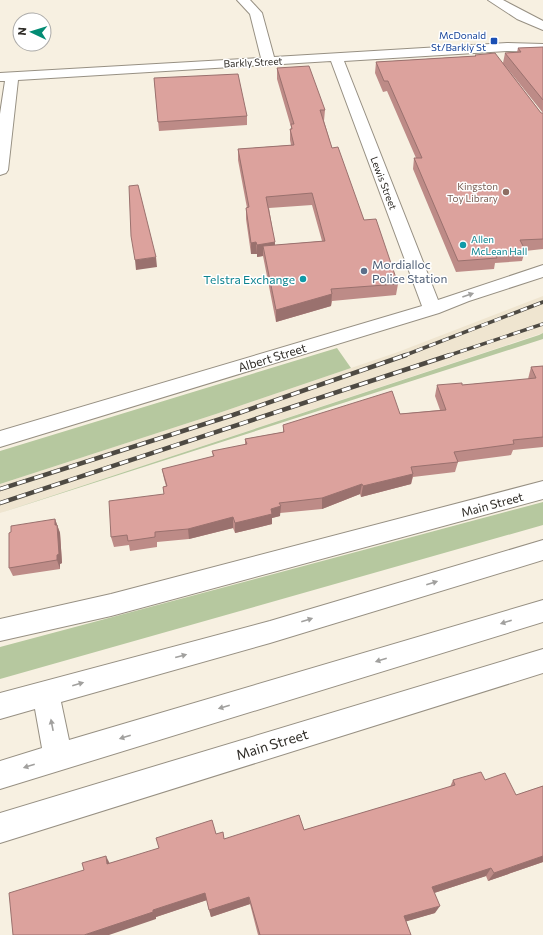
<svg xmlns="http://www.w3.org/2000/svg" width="543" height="935" font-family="Commissioner,sans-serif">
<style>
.built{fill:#efe5d0}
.green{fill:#b6c89f}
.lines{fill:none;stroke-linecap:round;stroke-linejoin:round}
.minor-casing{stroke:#979083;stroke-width:2}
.tertiary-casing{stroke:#979083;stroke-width:2}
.trunk-casing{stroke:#979083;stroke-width:2}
.minor{fill:#fff;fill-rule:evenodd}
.tertiary{fill:#fff;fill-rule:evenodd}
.trunk{fill:#fff;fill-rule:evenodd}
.rail-far1-casing{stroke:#4e4a43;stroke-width:3.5}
.rail-casing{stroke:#4e4a43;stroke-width:4.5}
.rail-far1{stroke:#fff;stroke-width:2.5;stroke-dasharray:7;stroke-linecap:butt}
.rail{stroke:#fff;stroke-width:3;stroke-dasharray:9;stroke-linecap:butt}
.wall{fill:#bd8b87;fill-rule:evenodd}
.shaded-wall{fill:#9a716e}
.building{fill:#dca29d;stroke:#9a716e}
.oneway{fill:#a1a09e}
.transit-dot{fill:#1a4fb4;stroke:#fff;stroke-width:1.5}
.education-dot{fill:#8d6e63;stroke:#fff;stroke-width:1.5}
.culture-dot{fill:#0f9aa8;stroke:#fff;stroke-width:1.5}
.service-dot{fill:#5c6f8a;stroke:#fff;stroke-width:1.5}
.labels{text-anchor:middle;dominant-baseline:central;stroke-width:3;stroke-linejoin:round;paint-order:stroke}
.far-transit-label{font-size:10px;fill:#164399;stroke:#fff;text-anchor:end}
.far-street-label{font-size:10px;fill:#2f2c27;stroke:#fff}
.far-education-label{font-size:10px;fill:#785e54;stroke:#fff;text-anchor:end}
.far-culture-label{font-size:10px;fill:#0d838f;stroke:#fff;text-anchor:start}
.service-label{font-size:12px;fill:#4e5e75;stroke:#fff;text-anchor:start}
.culture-label{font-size:12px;fill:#0d838f;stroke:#fff;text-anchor:end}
.street-label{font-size:12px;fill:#2f2c27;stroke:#fff}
.near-street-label{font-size:14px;fill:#2f2c27;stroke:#fff}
</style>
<rect width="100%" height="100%" fill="#f7f0e1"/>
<path class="built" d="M543 296V333L0 513V484L216 414 398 352Z"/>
<path class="green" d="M543 333V339L0 513 539 335Z
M337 348 351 368 216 414 0 484V451Z
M543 502V525L0 679V647Z"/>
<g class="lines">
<defs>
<path id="minor" d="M237 0H250L262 13 274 57 507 43 543 44V52L507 51 344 61 438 300 543 265V277L469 301 439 313 0 447V431L422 306 331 61 18 80 8 170 6 173 0 175V114L5 81H0V73L261 58 250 14Z
M543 481V499L111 616 0 641V619L111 594Z"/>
<path id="tertiary" d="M488 0H503L543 21V30L517 19Z
M543 649V673L0 843V813Z"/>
<path id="trunk" d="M543 540V560L270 643 61 702 69 740 543 600V622L0 789V761L42 748 35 709 0 719V693L270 621Z"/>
</defs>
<use href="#minor" class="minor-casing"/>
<use href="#tertiary" class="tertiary-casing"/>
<use href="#trunk" class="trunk-casing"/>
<use href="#minor" class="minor"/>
<use href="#tertiary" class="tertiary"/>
<use href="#trunk" class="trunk"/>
<defs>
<path id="rail-far1" d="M403 356 543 302
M447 356 543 324"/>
<path id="rail" d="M0 489 233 415 406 355
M0 503 450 355"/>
</defs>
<use href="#rail-far1" class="rail-far1-casing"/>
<use href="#rail" class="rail-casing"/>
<use href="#rail-far1" class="rail-far1"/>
<use href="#rail" class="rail"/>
</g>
<path class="wall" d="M543 47V249L525 251 522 261 495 263 494 269 456 272 413 169 414 158H416L387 91 383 92 375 73 376 62 475 56V55L503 63 505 53 517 52 518 48ZM503 63 543 113H541Z
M277 68 325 110 324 121 332 148 364 220 398 284 396 295 332 301 331 306 276 322 263 256 257 257V254H251L246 219V208H247L238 160V149L291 145 290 140V129H291V127L277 79ZM312 205 322 241 275 245 269 208Z
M154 78 247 116V125L159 131Z
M543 366V447L513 450 511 455 458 462 455 472 413 477 411 484 361 497 360 494 322 509 280 513V516L272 518V524L235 533 233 528 189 539 157 542V547L130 551 129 545 114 547 111 537 164 494 163 487 166 486 164 479 162 469 213 457 212 451 245 445V439L283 432V425L440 410 435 396 437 385H462L528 379 531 367Z
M55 519 60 533 62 563 60 564V569L13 576 9 568Z
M453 780H485L516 795 543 786V862L488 881 486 876 434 893 435 913 406 921 411 935H258L250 904 211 917 207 900 156 917V919L84 870 110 863 216 834 224 839 304 830 450 787Z"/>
<path class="shaded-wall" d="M256 242 257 254H251V243Z
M275 242V254L263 246V256L257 257V245Z
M156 257 157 267 136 270 135 260Z
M332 294 331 306 276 322V310Z
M413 474 411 484 361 497 363 486Z
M362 484 360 494 322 509V498Z
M281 506 280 516 272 518V524L235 533V523L271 509Z
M233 517V528L189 539 188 529Z
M55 519 60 533 62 563 60 564V569L57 560Z
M106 856 110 864H107Z
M543 856V862L488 881 494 873Z
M491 868 486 876 428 895 432 887Z
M205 893 207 900 156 917V919L109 935H84L153 910Z
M249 897 250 904 211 917 209 910Z
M440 906 435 913 401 923 404 916Z"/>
<path class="building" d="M543 47V100L505 53 521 52 518 48Z
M495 53 541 113H543V239L520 240 525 250 494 252 497 258 458 261 414 158H422L388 81H384L376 62 476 56 475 55Z
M309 66 325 110H320L332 148 338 147 364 220 376 219 398 284 331 289 332 294 276 310 263 246 325 241 312 193 266 197 275 242 257 245 256 242 251 243 246 208 249 207 238 149 294 145 290 129H292L291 124H294L277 68Z
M238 74 247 116 158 122 154 78Z
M138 185 156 257 135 260 131 236 129 186Z
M543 366V437L513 440 514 444 454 452 458 462 411 467 413 474 363 486 362 484 322 498 279 503 281 506 271 509 272 514 235 523 233 517 188 529 155 532V537L128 541 127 535 111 537 109 501 164 494 163 487 167 486 162 469 214 456 212 451 247 444 245 439 284 432 283 425 392 391 400 414 446 410 437 385 462 383V385L536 378 531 367Z
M55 519V525H57L59 554 57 555V560L9 568V533L11 532V526Z
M481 772 485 780 505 773 516 795 543 786V856L494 873 491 868 432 887 440 906 404 916 411 935H260L249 897 209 910 205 893 153 910V912L84 935H13L9 893 84 870 82 863 106 856 107 864 159 848 156 838 212 820 216 834 223 832 224 839 299 815 304 830 455 785 453 780Z"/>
<defs><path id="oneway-solid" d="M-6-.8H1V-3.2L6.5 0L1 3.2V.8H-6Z"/></defs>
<g class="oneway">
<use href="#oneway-solid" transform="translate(468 295) rotate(-19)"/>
<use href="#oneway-solid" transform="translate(432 583) rotate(-17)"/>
<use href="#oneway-solid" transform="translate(307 620) rotate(-17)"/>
<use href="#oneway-solid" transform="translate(506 622) rotate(163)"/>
<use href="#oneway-solid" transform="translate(181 656) rotate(-15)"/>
<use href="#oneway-solid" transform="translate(381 660) rotate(163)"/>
<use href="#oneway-solid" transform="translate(78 684) rotate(-16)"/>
<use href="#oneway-solid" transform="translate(224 707) rotate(164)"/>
<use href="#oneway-solid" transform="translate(52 725) rotate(-101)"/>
<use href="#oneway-solid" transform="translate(125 737) rotate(163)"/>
<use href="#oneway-solid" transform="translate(29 766) rotate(163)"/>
</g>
<rect class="transit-dot" x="490" y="37" width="8" height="8" rx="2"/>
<circle class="education-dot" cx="506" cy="192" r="4"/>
<g class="culture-dot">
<circle cx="463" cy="245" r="4"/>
<circle cx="303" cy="279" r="4"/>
</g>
<circle class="service-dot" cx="364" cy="271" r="4"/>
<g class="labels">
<g class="far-transit-label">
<text x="486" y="35">McDonald<tspan x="486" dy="12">St/Barkly St</tspan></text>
</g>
<g class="far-street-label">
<text transform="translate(253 62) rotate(-3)">Barkly Street</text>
<text transform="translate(384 183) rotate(69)">Lewis Street</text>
</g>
<g class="far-education-label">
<text x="498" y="186">Kingston<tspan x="498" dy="12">Toy Library</tspan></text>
</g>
<g class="far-culture-label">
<text x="471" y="239">Allen<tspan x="471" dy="12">McLean Hall</tspan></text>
</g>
<g class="service-label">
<text x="372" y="264">Mordialloc<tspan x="372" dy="14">Police Station</tspan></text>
</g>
<g class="culture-label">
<text x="295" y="279">Telstra Exchange</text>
</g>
<g class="street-label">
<text transform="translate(272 357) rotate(-17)">Albert Street</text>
<text transform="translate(492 504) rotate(-15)">Main Street</text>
</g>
<g class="near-street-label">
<text transform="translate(272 744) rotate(-17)">Main Street</text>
</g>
</g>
<g transform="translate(32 32) rotate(274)"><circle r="19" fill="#ffffff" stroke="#acaba9"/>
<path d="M0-3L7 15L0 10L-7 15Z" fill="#038c74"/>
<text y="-6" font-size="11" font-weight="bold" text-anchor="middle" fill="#2f2c27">N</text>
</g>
</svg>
